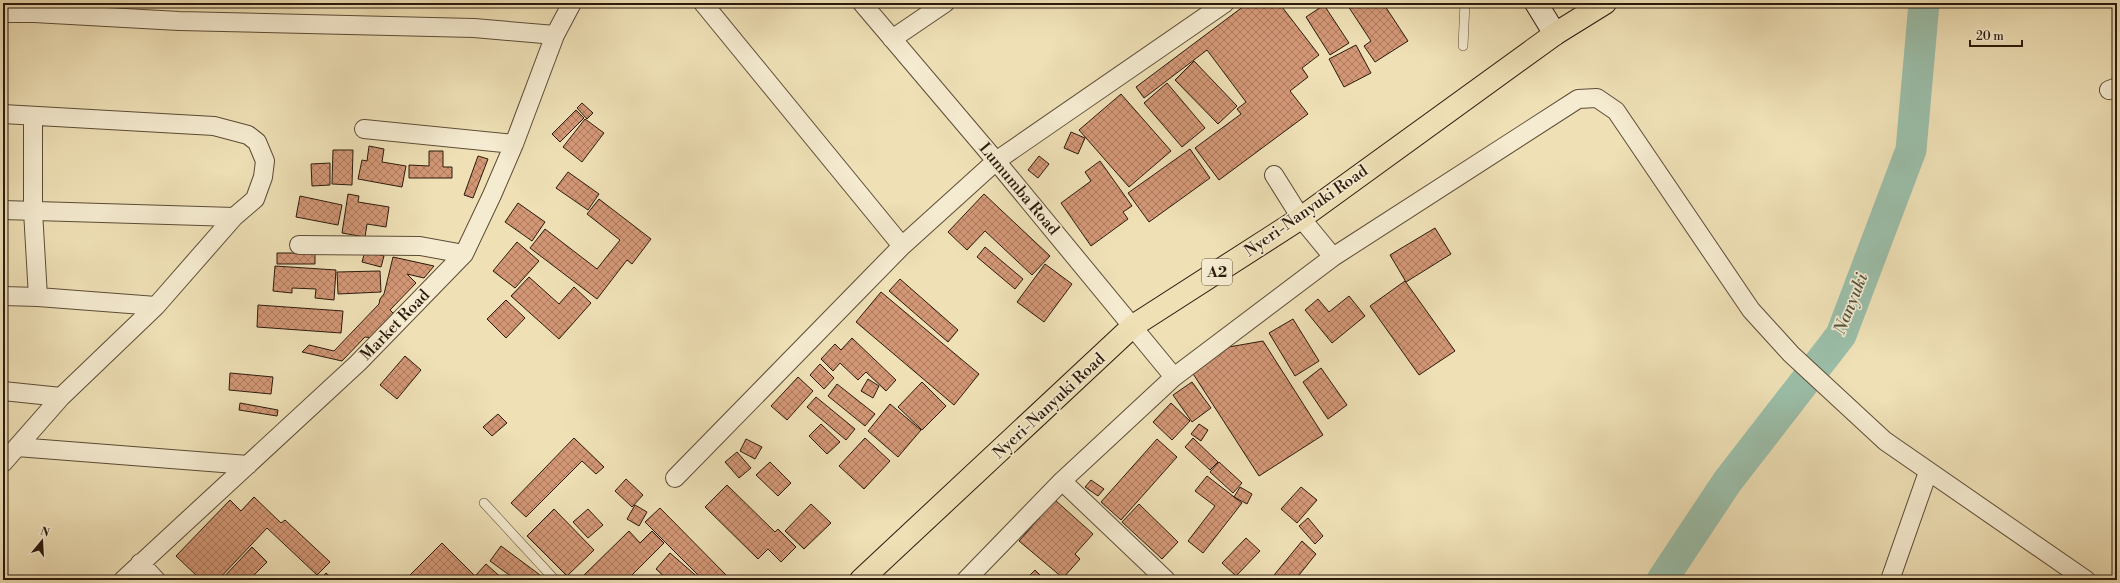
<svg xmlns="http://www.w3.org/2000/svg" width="2120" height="583" font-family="'Libre Bodoni',serif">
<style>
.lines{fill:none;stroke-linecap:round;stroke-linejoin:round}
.river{stroke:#9bbea9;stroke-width:31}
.building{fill:url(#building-cross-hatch);stroke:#2b1a0c}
.service-casing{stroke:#5c4c36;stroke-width:10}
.minor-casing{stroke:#5c4c36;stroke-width:20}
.secondary-casing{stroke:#2b1a0c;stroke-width:24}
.trunk-casing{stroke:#2b1a0c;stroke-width:24}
.service{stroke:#f5ebd0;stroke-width:9}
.minor{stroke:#f5ebd0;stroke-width:18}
.secondary{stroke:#f5ebd0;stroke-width:22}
.trunk{stroke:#efe0b6;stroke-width:22}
.labels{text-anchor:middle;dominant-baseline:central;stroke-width:3.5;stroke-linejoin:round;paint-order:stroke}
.shield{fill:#f5ebd0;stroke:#685947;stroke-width:1}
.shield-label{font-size:15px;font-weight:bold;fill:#2b1a0c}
.street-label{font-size:16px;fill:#2b1a0c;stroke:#f5ebd0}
.water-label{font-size:17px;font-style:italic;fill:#525343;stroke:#f5ebd0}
</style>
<defs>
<pattern id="building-cross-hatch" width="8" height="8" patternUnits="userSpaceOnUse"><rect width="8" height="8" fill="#d39776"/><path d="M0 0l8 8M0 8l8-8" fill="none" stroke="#ab7a5f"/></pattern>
</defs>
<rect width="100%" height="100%" fill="#efe0b6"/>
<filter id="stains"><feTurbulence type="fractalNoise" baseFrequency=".005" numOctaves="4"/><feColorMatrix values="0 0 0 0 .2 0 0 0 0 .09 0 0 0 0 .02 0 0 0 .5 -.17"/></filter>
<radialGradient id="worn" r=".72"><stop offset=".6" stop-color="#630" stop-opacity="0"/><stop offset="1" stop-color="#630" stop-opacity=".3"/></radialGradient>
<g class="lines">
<path class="river" d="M1662 580 1727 482 1841 335 1911 150 1924 3"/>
</g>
<path class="building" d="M1248 3H1279L1319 55 1302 68 1308 77 1290 91 1308 114 1219 180 1195 148 1241 114 1237 109 1246 102 1207 50 1144 98 1136 87Z
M1352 3H1383L1408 41 1375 62 1364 46 1371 41 1348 6Z
M1324 5 1349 43 1330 55 1306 17Z
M1356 45 1371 73 1344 87 1329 59Z
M1194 61 1237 106 1218 124 1175 80Z
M1167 83 1205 128 1182 147 1144 103Z
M1121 94 1171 151 1129 187 1079 130Z
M582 103 593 113 587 119 577 108Z
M576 110 584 118 560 142 552 134Z
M585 119 604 133 582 162 563 147Z
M1071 132 1085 138 1078 154 1064 148Z
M369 146 384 149 382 162 406 166 402 187 358 179 362 160 367 161Z
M1190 149 1210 178 1149 222 1128 193Z
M333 150H353L352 185 332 184Z
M429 151H443V167H452V178H409V165L429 166Z
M478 156 488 159 473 198 464 195Z
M1039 156 1049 164 1038 178 1028 170Z
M1100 161 1132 206 1123 212 1128 219 1091 246 1061 203 1091 181 1085 172Z
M330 163V185L312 186 311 164Z
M568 172 599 194 588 210 556 188Z
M348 194 359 196 358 202 389 207 386 227 367 224 365 237 342 233Z
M984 194 1050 256 1032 275 985 231 967 250 948 232Z
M300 196 342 205 338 225 296 217Z
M599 199 651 239 632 264 627 260 597 299 530 248 545 229 597 269 620 240 587 214Z
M518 203 545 222 532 241 505 222Z
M1435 228 1451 254 1406 282 1390 255Z
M517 242 539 261 515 288 493 271Z
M985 247 1023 279 1015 289 977 257Z
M365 251 384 256 381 267 362 262Z
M277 253H315V264H277Z
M393 257 434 266 424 278 407 274 416 283 390 310 395 315 373 338 365 337 342 361 302 352 309 345 334 351 379 304 380 299 384 294Z
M1045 264 1072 284 1044 322 1017 302Z
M275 266 336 270 334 300 315 298 316 289 292 288V293L273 291Z
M380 271 381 292 338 294 337 272Z
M529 277 559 304 574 287 591 303 559 339 511 296Z
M900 279 958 330 948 342 889 291Z
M1405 281 1455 351 1419 375 1370 306Z
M881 292 979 374 954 405 856 322Z
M1349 296 1365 316 1332 343 1305 310 1318 299 1329 312Z
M506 300 525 318 506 338 487 319Z
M258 305 343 311 341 333 257 327Z
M1293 319 1319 361 1295 376 1269 333Z
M852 338 896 380 886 391 866 372 858 380 840 363 833 371 821 359 835 344 841 350Z
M1263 341 1323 435 1259 476 1190 369 1223 348Z
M405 356 421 370 397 399 380 385Z
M820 364 834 378 824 389 810 375Z
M1321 368 1347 405 1328 419 1303 382Z
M230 373 273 377 271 394 229 390Z
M798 377 813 391 787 420 771 406Z
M868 379 879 386 873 398 861 391Z
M922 382 946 406 922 430 898 407Z
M1192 382 1211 408 1192 422 1173 395Z
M837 384 875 414 865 426 828 396Z
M816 397 855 429 846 440 807 407Z
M240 403 278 410 277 416 239 410Z
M1171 403 1190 421 1172 440 1153 422Z
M890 404 921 430 898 457 868 431Z
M498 414 507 423 492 436 483 427Z
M821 424 840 442 827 454 809 436Z
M1199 424 1208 430 1201 441 1191 434Z
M574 438 604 467 596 474 582 461 526 517 511 503Z
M865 438 890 461 864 489 839 466Z
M1193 438 1218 462 1210 470 1185 447Z
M746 439 762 447 755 459 740 451Z
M1157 439 1177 457 1121 520 1101 502Z
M737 452 751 468 739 478 725 462Z
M770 462 791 483 778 496 756 475Z
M1219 462 1242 483 1233 493 1210 472Z
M1207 476 1242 503 1203 553 1188 541 1215 506 1195 491Z
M626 479 643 495 632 507 615 491Z
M1091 480 1104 489 1098 496 1085 487Z
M727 485 775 532 778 529 796 547 781 562 768 549 758 559 705 507Z
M1240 487 1252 494 1247 504 1234 497Z
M1301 487 1317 500 1297 523 1281 509Z
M254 497 281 523 285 520 330 562 317 575 267 528 218 580H195L198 577 176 556 230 500 241 511Z
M1055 500 1093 534 1075 554 1080 559 1063 578 1019 541Z
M811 504 831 523 804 549 785 531Z
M1139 504 1178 542 1162 559 1122 522Z
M635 505 647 512 639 526 627 519Z
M660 508 731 580H703L645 522Z
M554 509 594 550 567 576 527 536Z
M588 509 603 525 588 538 573 522Z
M1308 518 1323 536 1315 544 1299 526Z
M629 531 640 543 652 531 664 543 627 580H579Z
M1246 538 1260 551 1236 576 1222 563Z
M1302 541 1316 554 1295 580H1270Z
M442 543 474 575 469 580H405Z
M501 546 540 575 536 580H516L490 561Z
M252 547 267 562 249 580H221Z
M670 553 701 580H665L667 579 656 569Z
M486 564 504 580H482L476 575Z
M1035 570 1045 580H1025Z
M326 573 334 580H320Z"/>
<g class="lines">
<defs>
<path id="service" d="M1463 46 1465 3
M484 503 555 580"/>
<path id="minor" d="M703 3 902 246
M862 3 996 161 1174 377
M3 13H34L179 21 474 28 555 35
M892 39 945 3
M2109 90 2117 87
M3 114 214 126 248 135 257 142 265 161 263 177 255 199 234 217 156 306 61 397 3 463
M33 116V211L38 297
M364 129 514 144
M1274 175 1301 218 1333 257
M3 210 234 217
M299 245 420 246 464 254
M3 296 38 297 156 306
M3 391 61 397
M17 447 248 465
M675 478 902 246 996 161 1225 3
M1062 481 1166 580
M140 563 156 580
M123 580 358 363 464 254 492 195 514 144 555 35 572 3
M966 580 1062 481 1174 377 1333 257 1578 99 1597 98 1616 111 1751 310 1791 354 1885 441 2086 580
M1890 580 1928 472"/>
<path id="secondary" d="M1536 3 1555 34"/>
<path id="trunk" d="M861 580 1133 326 1301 218 1555 34 1605 3"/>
</defs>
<use href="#service" class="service-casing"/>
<use href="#minor" class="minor-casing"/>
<use href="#secondary" class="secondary-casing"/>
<use href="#trunk" class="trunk-casing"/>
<use href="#service" class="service"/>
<use href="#minor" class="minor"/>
<use href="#secondary" class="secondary"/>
<use href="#trunk" class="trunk"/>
</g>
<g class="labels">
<rect class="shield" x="1202" y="259" width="30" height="26" rx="3"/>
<g class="shield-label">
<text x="1217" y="272">A2</text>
</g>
<g class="street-label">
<text transform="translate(1019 189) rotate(50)">Lumumba Road</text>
<text transform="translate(1306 211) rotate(-35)">Nyeri-Nanyuki Road</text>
<text transform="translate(395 325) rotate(-46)">Market Road</text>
<text transform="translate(1049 406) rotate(-43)">Nyeri-Nanyuki Road</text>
</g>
<g class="water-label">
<text transform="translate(1851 304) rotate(-68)">Nanyuki</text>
</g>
</g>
<rect width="2120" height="583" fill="none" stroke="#efe0b6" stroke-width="16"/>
<rect x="4" y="4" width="2112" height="575" fill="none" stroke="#2b1a0c" stroke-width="2"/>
<rect x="8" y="8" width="2104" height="567" fill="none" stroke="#2b1a0c"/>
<g transform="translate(42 541) rotate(18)" stroke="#f5ebd0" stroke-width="3" paint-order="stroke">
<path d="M0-3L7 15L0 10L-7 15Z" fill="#2b1a0c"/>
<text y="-6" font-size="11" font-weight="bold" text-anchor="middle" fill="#2b1a0c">N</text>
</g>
<path d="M1970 40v6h52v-6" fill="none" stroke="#2b1a0c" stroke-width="2"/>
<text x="1976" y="40" font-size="12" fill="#2b1a0c" stroke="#f5ebd0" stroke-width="3" paint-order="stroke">20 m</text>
<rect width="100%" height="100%" filter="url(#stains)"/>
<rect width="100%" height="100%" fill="url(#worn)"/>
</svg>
